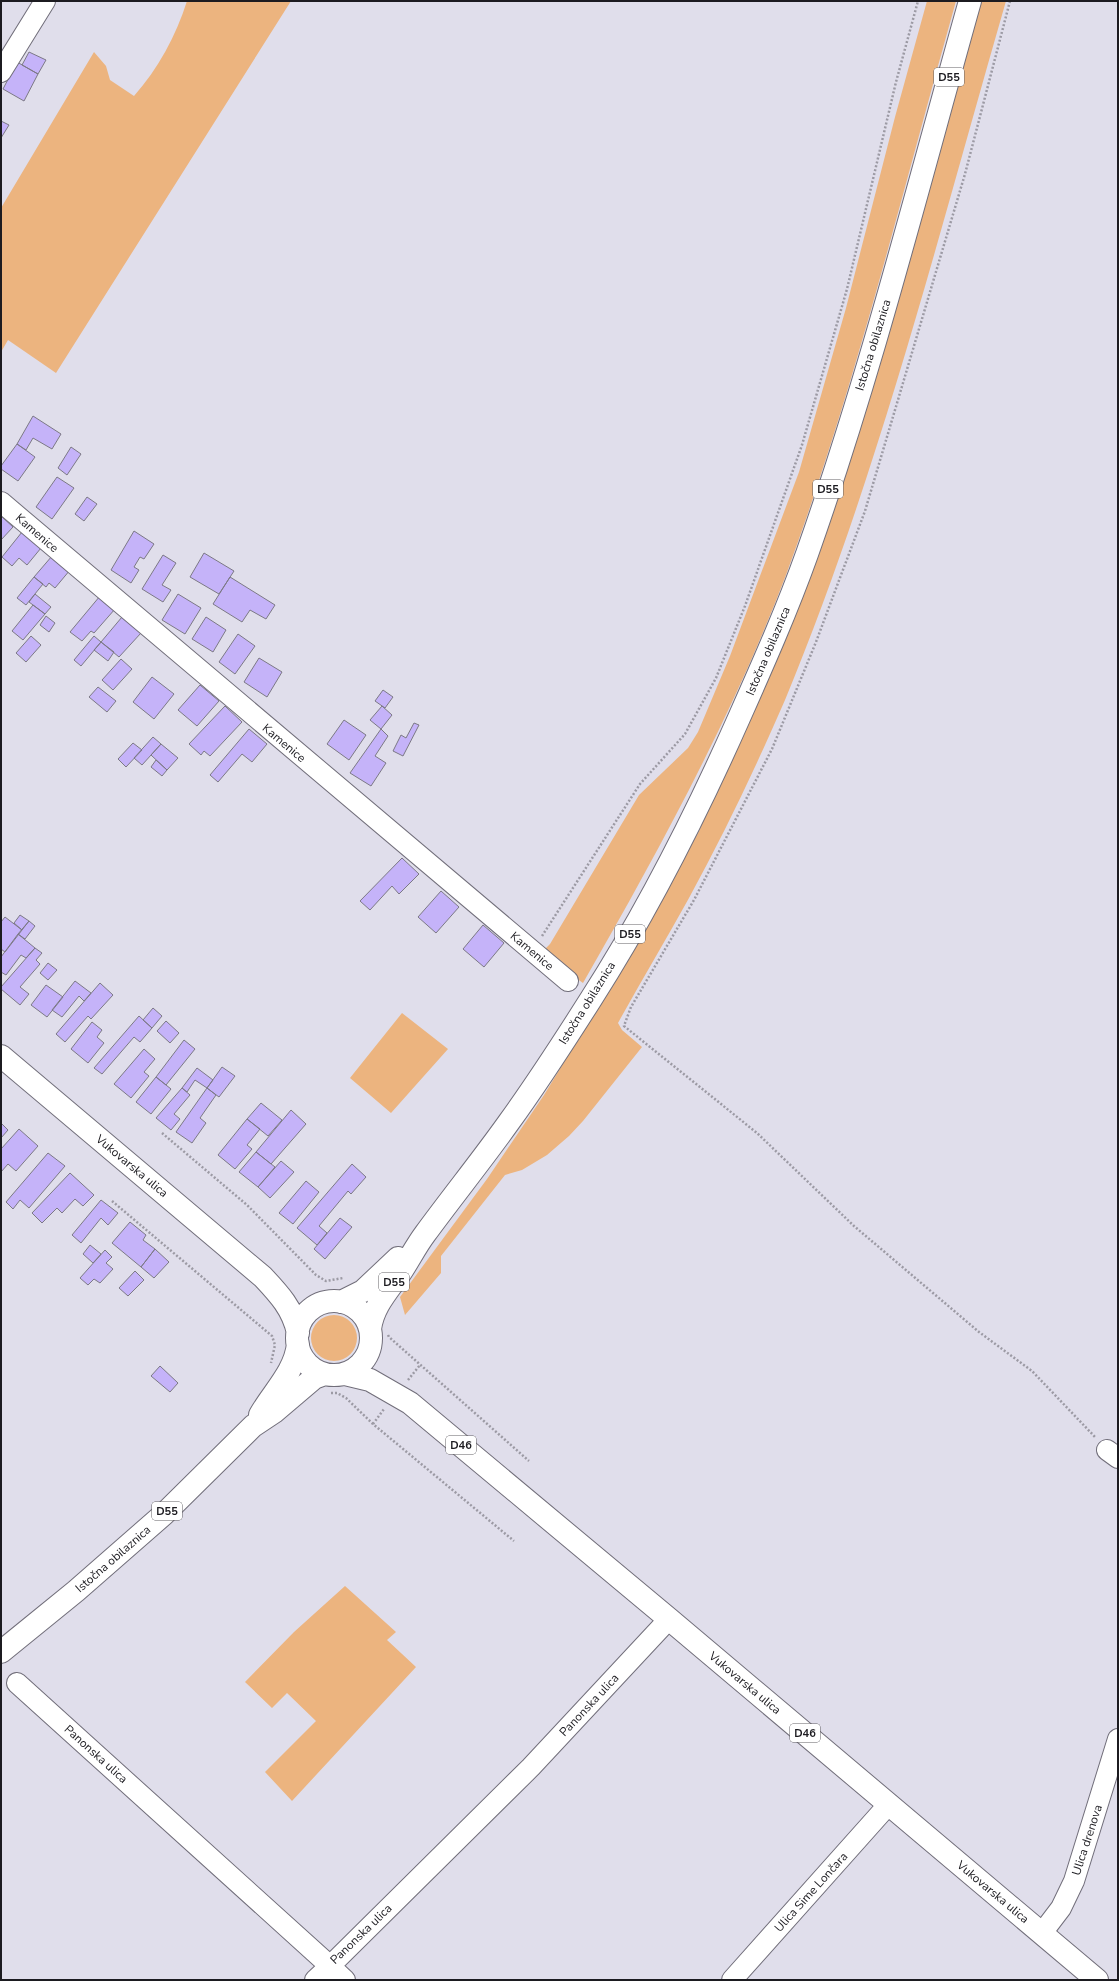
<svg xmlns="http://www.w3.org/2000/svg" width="1119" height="1981" font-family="'Nunito Sans',sans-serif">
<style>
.grass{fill:#ecb47f}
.building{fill:#c5b3f9;stroke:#7c7985}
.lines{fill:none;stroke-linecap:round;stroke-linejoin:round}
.minor-casing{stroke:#716e7a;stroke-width:22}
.major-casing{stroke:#716e7a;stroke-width:24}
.path{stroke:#9c9aa4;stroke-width:2.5;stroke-dasharray:2 2;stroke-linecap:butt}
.minor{stroke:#fff;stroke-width:20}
.major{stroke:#fff;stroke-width:22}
.labels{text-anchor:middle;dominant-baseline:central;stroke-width:3;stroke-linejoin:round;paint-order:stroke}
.shield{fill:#fff;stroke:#605f63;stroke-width:1}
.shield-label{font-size:11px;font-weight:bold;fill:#1c1b20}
.street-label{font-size:12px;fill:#1c1b20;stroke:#fff}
</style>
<rect width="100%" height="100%" fill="#e0deeb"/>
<path class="grass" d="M187 1H291L56 373 8 340 1 352V208L94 52 106 66 110 80 134 96C158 69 176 36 187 1Z
M927 1H956C902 193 855 388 786 575 732 717 658 852 583 983L541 953 550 944 639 795 688 748 698 732 730 656 799 472 846 308 895 117Z
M980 1H1006C938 236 879 473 785 700 756 767 724 834 689 898 666 940 641 981 618 1023L622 1030 642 1047 583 1121 569 1136 547 1155 522 1170 505 1175 441 1256V1273L405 1315 400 1297 487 1179 544 1095 651 919 699 831 743 726Z
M402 1013 448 1049 391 1113 350 1078Z
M311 1338a23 23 0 1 1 46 0a23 23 0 1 1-46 0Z
M345 1586 396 1632 387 1640 416 1667 292 1801 265 1772 316 1721 287 1693 272 1708 245 1682 294 1632Z"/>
<path class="building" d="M29 52 46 60 38 74 22 65Z
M17 62 38 74 24 101 3 89Z
M1 121 9 125 1 138Z
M33 416 61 434 52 449 33 438 26 450 17 444Z
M17 444 35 457 18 481 1 469V466Z
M71 447 81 454 67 475 58 468Z
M57 477 74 488 52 519 36 507Z
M87 497 97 504 84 521 75 514Z
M1 516 13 527 1 540Z
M134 531 154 544 144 559 140 557 134 567 139 570 131 583 111 570Z
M22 532 41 548 27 565 19 558 12 566 2 557Z
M204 553 234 571 219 594 190 577Z
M163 555 176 563 162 585 171 590 163 602 142 589Z
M52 556 70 570 55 588 49 583 46 587 34 577Z
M34 577 43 584 26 605 17 598Z
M230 577 275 605 266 619 250 610 242 622 213 604Z
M35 594 51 607 45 614 29 602Z
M178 594 201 608 185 634 162 620Z
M100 596 115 609 94 633 91 631 82 641 70 632Z
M33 605 45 614 23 640 12 631Z
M46 616 55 623 49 632 40 625Z
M122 617 141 633 119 657 101 642Z
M206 617 226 630 213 652 192 639Z
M238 634 255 646 235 674 219 662Z
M31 636 41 645 26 662 16 653Z
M94 636 101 642 81 666 74 660Z
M101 642 114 652 108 661 94 650Z
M259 658 282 672 267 697 244 682Z
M121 659 132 669 113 690 102 680Z
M152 677 174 694 154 719 133 702Z
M200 685 219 701 197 726 178 710Z
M98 687 116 701 107 712 89 697Z
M383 690 393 697 385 708 375 701Z
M225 706 242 722 210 756 204 751 201 755 189 744Z
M382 706 392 715 381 729 370 720Z
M344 720 366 735 349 760 327 744Z
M414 723 419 725 403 756 393 751 401 735 406 738Z
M249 729 267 744 252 762 242 754 218 782 210 775Z
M381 729 388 736 375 756 386 763 371 786 350 773Z
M153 737 161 744 142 765 134 758Z
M133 743 142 750 126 767 118 759Z
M161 744 178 758 167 770 151 755Z
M156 760 167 770 162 776 151 767Z
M402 858 419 874 399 894 392 886 370 910 360 901Z
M441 891 459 907 436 933 418 917Z
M20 915 29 921 22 930 14 923Z
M5 917 22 930 5 952 1 949V922Z
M29 921 35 926 25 939 18 934Z
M483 925 504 943 484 967 463 949Z
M18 934 35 948 26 958 21 955 6 975 1 972V957Z
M35 948 42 953 36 960 40 964 20 987 29 994 20 1005 1 989V987Z
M48 963 57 970 48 980 40 973Z
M75 981 91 993 84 1001 79 996 62 1017 52 1010Z
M100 983 113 995 91 1019 88 1016 65 1042 56 1034Z
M46 985 63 997 47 1017 31 1005Z
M153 1008 162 1016 152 1028 143 1020Z
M139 1016 152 1028 140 1042 134 1037 102 1074 94 1068Z
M166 1021 179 1033 170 1043 157 1031Z
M92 1022 102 1030 97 1037 104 1043 88 1063 71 1049Z
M184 1040 195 1049 166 1085 156 1077Z
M144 1049 155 1059 144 1072 149 1076 131 1098 114 1084Z
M222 1067 235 1076 219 1097 207 1088Z
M197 1068 213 1080 207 1088 195 1080 187 1092 182 1088Z
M156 1077 171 1089 151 1114 136 1102Z
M182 1088 190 1095 174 1114 180 1119 171 1130 156 1118Z
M207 1088 216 1095 200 1118 206 1123 192 1143 176 1132Z
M261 1103 282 1120 268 1136 247 1119Z
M291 1110 306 1124 271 1164 256 1152Z
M247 1119 260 1129 247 1145 252 1149 235 1169 218 1155Z
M1 1123 8 1130 1 1138Z
M19 1129 38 1146 16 1171 8 1164 1 1172V1149Z
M256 1152 275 1167 258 1187 239 1172Z
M48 1153 65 1166 29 1208 20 1200 13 1209 6 1202Z
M281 1161 294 1172 270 1198 258 1187Z
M352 1164 366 1177 351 1194 348 1191 319 1226 327 1233 317 1245 297 1228Z
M70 1173 94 1195 83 1206 75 1199 62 1213 57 1208 42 1223 32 1213Z
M306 1181 319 1192 293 1224 279 1213Z
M101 1200 118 1213 108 1225 101 1218 81 1243 72 1235Z
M340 1218 352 1227 325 1259 314 1249Z
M130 1222 146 1235 143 1240 155 1249 141 1267 112 1243Z
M90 1245 101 1254 93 1263 83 1254Z
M155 1249 169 1262 154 1278 141 1267Z
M105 1250 112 1257 106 1263 113 1269 100 1283 94 1279 88 1285 80 1278Z
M135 1271 144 1280 128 1296 119 1288Z
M160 1366 178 1383 170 1392 151 1376Z"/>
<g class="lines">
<defs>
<path id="minor" d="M1 72 45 1
M1 502 568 981
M1107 1450 1118 1458
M17 1683 330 1966 531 1767 669 1619
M1042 1933 1061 1908 1074 1881 1118 1739
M315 1980 330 1966 345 1980
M732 1980 889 1804"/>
<path id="major" d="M1 1056 263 1277C279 1294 293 1309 298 1333
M297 1338a37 37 0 1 1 74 0a37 37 0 1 1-74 0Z
M341 1302 363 1291 398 1258
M370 1329C373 1306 388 1291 401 1272 409 1260 416 1246 425 1234 452 1197 482 1160 509 1122 538 1082 565 1040 591 999 648 910 696 815 739 718 763 664 787 610 807 554 871 373 918 186 970 1
M345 1374 370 1380 410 1403 669 1619 1097 1980
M260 1415C273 1392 295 1372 298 1344
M1 1652 76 1591 164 1514 253 1426 274 1412 314 1378 325 1374"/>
</defs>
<use href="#minor" class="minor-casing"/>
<use href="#major" class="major-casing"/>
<path class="path" d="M1010 1 965 174 865 511 816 642 772 749 694 900 631 1007 624 1026 757 1133 854 1226 979 1332 1032 1371 1096 1438
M542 936 640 784 685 734 716 678 745 606 802 445 847 289 896 82 918 1
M162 1133 247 1205 316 1275 326 1281 343 1278
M112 1201 272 1336 275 1345 271 1363
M388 1335 389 1337 529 1461
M408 1380 420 1365
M331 1393H337L346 1398 373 1424 514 1541
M373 1424 384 1409"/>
<use href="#minor" class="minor"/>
<use href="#major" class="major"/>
</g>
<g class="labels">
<g class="shield">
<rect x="934" y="68" width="30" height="18" rx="3"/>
<rect x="813" y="480" width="30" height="18" rx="3"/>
<rect x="615" y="925" width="30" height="18" rx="3"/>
<rect x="379" y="1273" width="30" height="18" rx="3"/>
<rect x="446" y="1436" width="30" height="18" rx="3"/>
<rect x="152" y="1502" width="30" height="18" rx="3"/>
<rect x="790" y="1724" width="30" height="18" rx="3"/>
</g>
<g class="shield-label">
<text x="949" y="77">D55</text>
<text x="828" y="489">D55</text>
<text x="630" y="934">D55</text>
<text x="394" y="1282">D55</text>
<text x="461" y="1445">D46</text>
<text x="167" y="1511">D55</text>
<text x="805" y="1733">D46</text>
</g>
<g class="street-label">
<text transform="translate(873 345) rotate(-73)">Istočna obilaznica</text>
<text transform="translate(37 533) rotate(41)">Kamenice</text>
<text transform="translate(768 651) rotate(-67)">Istočna obilaznica</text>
<text transform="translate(284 743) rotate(40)">Kamenice</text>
<text transform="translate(532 951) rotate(40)">Kamenice</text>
<text transform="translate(587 1003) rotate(-58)">Istočna obilaznica</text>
<text transform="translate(132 1166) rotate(40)">Vukovarska ulica</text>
<text transform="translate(113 1559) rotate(-41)">Istočna obilaznica</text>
<text transform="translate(745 1683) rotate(40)">Vukovarska ulica</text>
<text transform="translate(589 1705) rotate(-47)">Panonska ulica</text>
<text transform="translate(96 1754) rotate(42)">Panonska ulica</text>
<text transform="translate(1087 1840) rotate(-72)">Ulica drenova</text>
<text transform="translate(811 1892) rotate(-48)">Ulica Sime Lončara</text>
<text transform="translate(993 1892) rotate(40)">Vukovarska ulica</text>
<text transform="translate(361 1934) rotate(-44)">Panonska ulica</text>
</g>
</g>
<rect width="1119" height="1981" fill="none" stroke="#1c1b20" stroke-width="4"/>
</svg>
